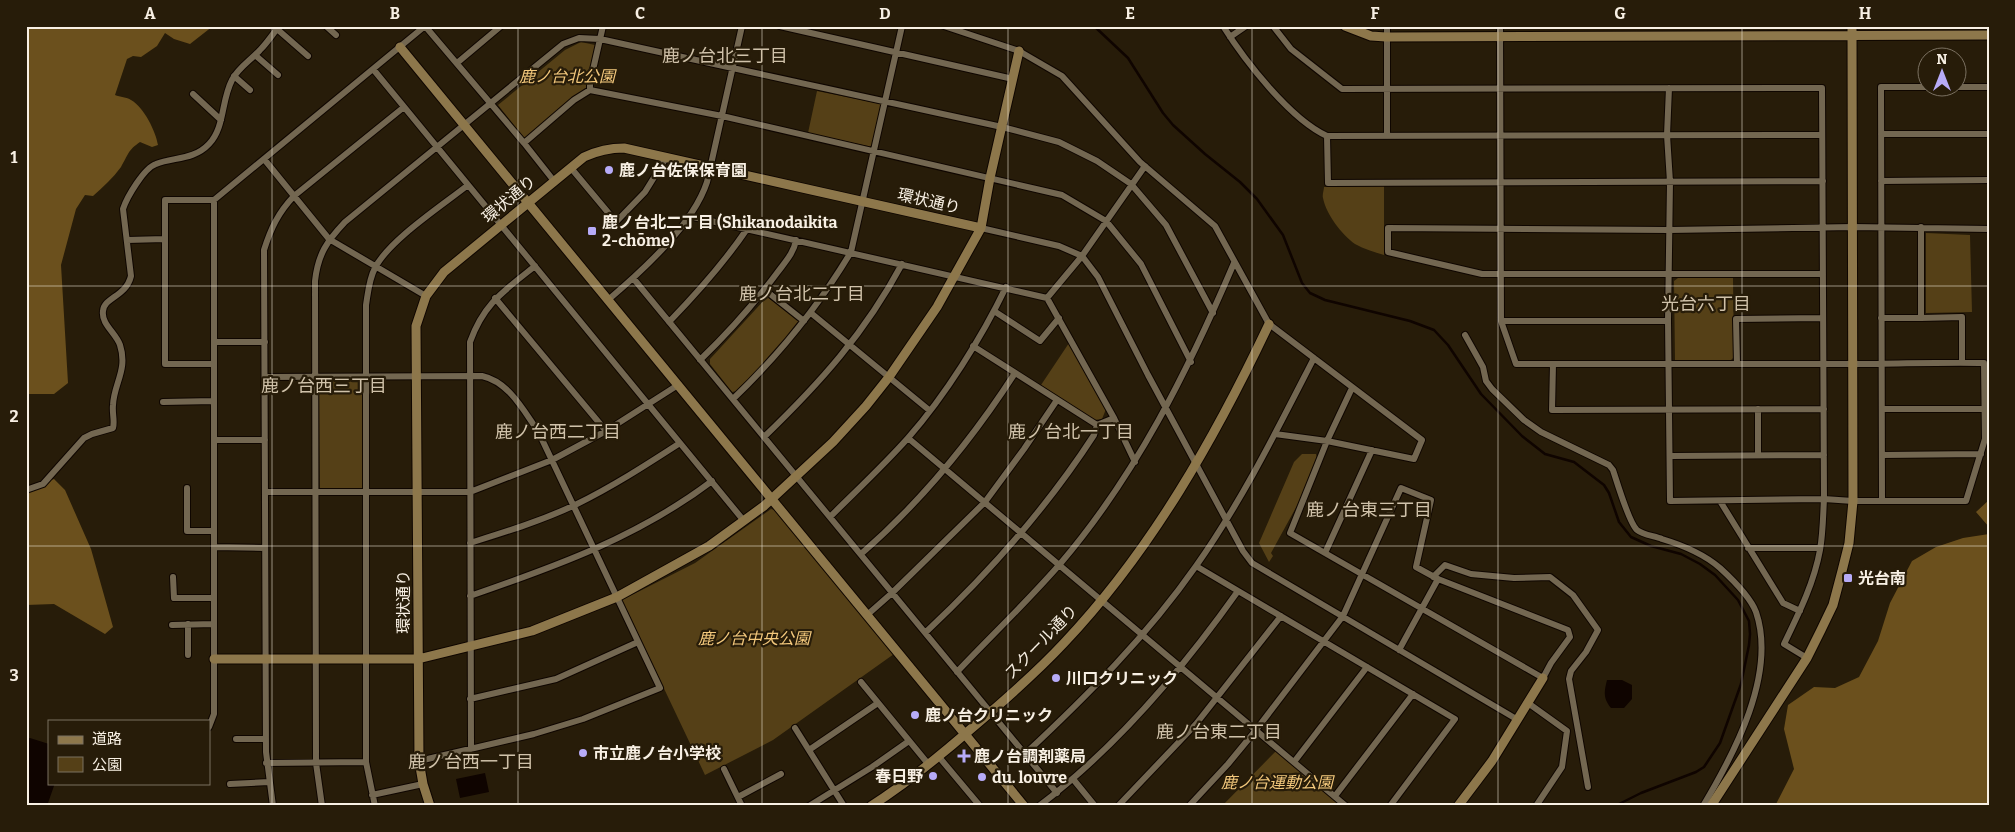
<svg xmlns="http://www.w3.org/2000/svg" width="2015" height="832" font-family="Bitter,'Noto Sans JP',serif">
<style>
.green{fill:#554017}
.forest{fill:#6b501d}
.water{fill:#0f0400}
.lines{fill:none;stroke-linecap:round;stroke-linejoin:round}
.stream{stroke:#0f0400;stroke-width:2.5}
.street-casing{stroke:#0f0600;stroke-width:8}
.secondary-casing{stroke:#0f0600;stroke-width:11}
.street{stroke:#736751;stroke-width:6}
.secondary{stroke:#8d774b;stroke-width:9}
.grid{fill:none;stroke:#f8f0e4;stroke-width:1;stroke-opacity:0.55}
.poi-dot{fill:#b7abf8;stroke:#271c09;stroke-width:2}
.labels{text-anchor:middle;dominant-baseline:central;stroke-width:4.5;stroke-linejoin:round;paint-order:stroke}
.park-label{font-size:16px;font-style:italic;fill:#f3c87c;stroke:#271c09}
.poi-label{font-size:16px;font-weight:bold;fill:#f8f0e4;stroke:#271c09;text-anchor:start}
.street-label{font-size:16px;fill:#f8f0e4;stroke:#271c09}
.neighbourhood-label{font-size:18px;fill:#d0c2aa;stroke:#271c09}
.neatline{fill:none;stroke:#f8f0e4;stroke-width:2}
.grid-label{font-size:16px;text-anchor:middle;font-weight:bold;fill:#f8f0e4}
</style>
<rect width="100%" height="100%" fill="#271c09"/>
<path class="green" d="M581 42 595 45 587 91 525 139 498 105 565 50Z
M817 91 881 104 872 147 808 133Z
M1384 186V255C1374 252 1364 249 1355 244 1342 235 1326 214 1323 198 1322 195 1324 190 1324 187Z
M1926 233 1970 235 1972 312 1926 313Z
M1678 278H1733L1734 357 1731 360H1675L1674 281Z
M767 297 799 321 778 349 737 391 732 392 710 364V359Z
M1069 343 1106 409 1102 419 1094 420 1041 385Z
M319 380H363V489H320Z
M1302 454H1316L1317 458 1299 502 1271 553 1273 556 1269 562 1259 543 1294 462Z
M771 509 775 510 894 654 773 740 705 775 622 600 695 563Z
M1276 751 1341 806H1222Z"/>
<path class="forest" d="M26 26H213L190 44 174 39 165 33 157 46 141 57 133 56 127 59 115 95C120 97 127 97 131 100 144 107 156 132 158 145L152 147 140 142C128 150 128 155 121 167 113 178 103 187 93 196L85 195 76 209 61 265 68 383 54 394H26Z
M54 479 65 490 91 549 113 627 105 634 54 604 26 605V488Z
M1989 500V527L1976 512Z
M1989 534V806H1775L1794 769 1784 729 1788 705 1814 687 1835 688 1859 677 1878 641 1890 603 1912 561 1936 547 1963 538Z"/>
<path class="water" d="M1607 680H1622L1632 685V699L1624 708H1611C1603 698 1604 692 1607 680Z
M30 738 49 744V783H55L48 803 40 805 29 804 26 801V739Z
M485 773 489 792 460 798 456 779Z"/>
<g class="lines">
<path class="stream" d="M1094 26 1128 58 1163 113 1173 125 1205 154 1240 182 1257 199 1283 235 1302 283 1310 293 1325 300 1410 321 1434 330 1448 345 1481 394 1522 436 1545 454 1574 462 1604 485 1609 493 1619 522 1631 537 1651 546 1681 554 1700 564 1715 575 1738 600 1749 621 1750 634 1749 645 1741 684 1720 743 1704 767 1696 772 1641 793 1615 806"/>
<defs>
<path id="street" d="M326 26 336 35
M425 26 524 143 554 181
M780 26 1013 79
M944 26 1019 51 1062 76 1140 162 1215 226 1269 324 1422 440 1414 459 1327 441 1275 434
M1223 26C1245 61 1290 119 1327 136L1822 135
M1273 26 1291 49 1342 89 1822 88 1824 499C1823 516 1823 533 1820 550 1814 583 1799 613 1784 644L1807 658
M1387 26V136
M1500 26 1501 321 1516 364C1629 364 1742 364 1855 364 1898 364 1941 362 1984 363L1985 439 1966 501H1853L1824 499 1670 501 1668 321 1670 182 1667 135 1669 88
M277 29 308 56
M1230 37 1246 26
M255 55 278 75
M457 63 501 26
M373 69 744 521
M234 76 250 90
M1958 87H1989
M590 90V83L603 26
M193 94 221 120
M1881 134H1989
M1327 136 1328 183 1823 181
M524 143 574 100 590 90 722 116 1062 195 1106 221 1141 264 1191 362
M264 159 329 239 426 296
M571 168 616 222 645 192 666 158
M1881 181 1989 180
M689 216 1047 298 1114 418 1135 462
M1921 227V318L1962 317V363
M981 228 1059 246 1082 256 1098 277 1148 375 1243 551 1252 563 1518 720
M127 240 165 239
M1823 274H1482L1388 252V228L1669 230 1853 227 1989 229
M633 278 1057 793
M765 290 804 321
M495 298 606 431
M1047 298 1082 256 1145 166
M608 300C642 271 693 225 707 182L742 26
M994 311 1040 341 1059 318
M811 313 929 410
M1881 318H1921
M1501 321H1668
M669 322C698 292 724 263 747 229
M1465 335 1483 367 1486 381 1492 389 1524 420 1541 432 1609 465 1613 470C1617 482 1629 523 1637 530 1643 535 1655 536 1662 539 1682 545 1704 554 1720 568 1732 579 1750 596 1756 612 1777 674 1734 754 1703 806
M214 342H265
M973 346 1097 425
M700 360C728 333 754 304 777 273 785 262 794 253 796 240
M214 364H165V200H214L425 26
M1553 364 1552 410 1824 409
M1737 364 1736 319 1823 318
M265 377 482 376C509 382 523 410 538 431L660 688 583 719 534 734 419 761
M733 399C779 355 818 307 851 252L902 26
M163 402 214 401
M1758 409V455
M1882 409H1985
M764 437C820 383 865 333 902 264
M908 438 1346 806
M214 440H265
M1882 455 1981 454
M1671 456 1824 455
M187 488V531H214
M26 490 43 484 84 438 92 434 113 428C115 421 112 414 113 405 114 383 128 370 120 345 116 333 101 324 103 311 104 297 126 297 131 276L123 209C127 197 144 168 156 164 174 157 194 160 209 144 225 127 221 101 232 80 238 68 251 60 260 50 267 43 273 34 279 26
M265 492H470L552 460 606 431 678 385
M1720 501 1783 603 1800 611
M1882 501 1881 87H1928
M830 517C856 491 884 465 908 438 945 396 982 337 1006 287
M470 543C505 532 541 521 575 505 612 487 646 465 680 443
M214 547 265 548
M1748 548H1820
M1325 553 1372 450
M861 554C921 502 971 441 1015 373
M1196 566 1455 719 1390 806
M173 577 174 598H214
M1433 577 1445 565 1471 574 1514 578 1550 577 1573 595 1598 630 1586 652 1571 671 1569 679 1588 787
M470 596C557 566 638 537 712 481
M867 615 892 593 985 502 1024 449 1057 400
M172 625 214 624
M926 632C990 572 1046 509 1094 435L1097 425 1114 418
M1399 650 1438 579
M188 655V624
M957 672C991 636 1027 602 1060 564 1136 475 1188 371 1234 263
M861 682 929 765
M470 699 556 679 638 642
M1528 703 1567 731 1562 767 1536 806
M209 727 214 714V200
M795 728 844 806
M236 739H266
M471 749 470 342C484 303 504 291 535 266
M809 750 878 703
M1025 754C1087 696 1147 636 1196 566 1242 501 1278 428 1314 358
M939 757 980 806
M1294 762 1367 667
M266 763 366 762
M724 769 742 806
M1073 779 1095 806
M230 784 269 782
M372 795 423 784
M1335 796 1413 694
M738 797 781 774
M273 806 266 752 264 250C271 228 278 213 294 196L404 107
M322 806 316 763 315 281C318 254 327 241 345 222L563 44 579 38 600 39 1002 127 1059 142 1097 161 1131 184 1166 225 1213 313
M375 806 366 762V305C368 293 369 279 375 268 389 240 443 205 468 185
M809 806 872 767 909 741
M1039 806C1117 747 1182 670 1238 591
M1118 806 1196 724 1281 616
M1189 806 1228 764 1256 730 1343 616 1401 488 1431 500 1416 567 1438 579 1568 630 1570 637 1551 663 1543 678 1290 533 1327 441 1352 388"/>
<path id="secondary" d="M1345 26 1371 36 1386 37 1989 35
M400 47 1024 806
M214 659H418L532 631 617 597 709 546 764 506 833 442 866 406 889 377 937 307 981 228 990 178 1019 51
M430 806 423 784 419 761 416 326 426 296 444 272 584 157C597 151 609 148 624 148 743 175 862 201 981 228
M871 806C907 783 940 756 972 728 1004 701 1035 674 1064 643 1151 551 1215 438 1269 324
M1458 806 1492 761 1543 678
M1711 806 1807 658 1821 630 1833 605 1842 571 1849 543 1853 501 1852 26"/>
</defs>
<use href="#street" class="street-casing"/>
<use href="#secondary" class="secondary-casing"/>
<use href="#street" class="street"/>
<use href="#secondary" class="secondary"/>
</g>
<path class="grid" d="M272 26V806M518 26V806M762 26V806M1008 26V806M1252 26V806M1498 26V806M1742 26V806M26 286H1989M26 546H1989"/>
<g class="poi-dot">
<circle cx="609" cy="170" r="5"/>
<rect x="587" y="226" width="10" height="10" rx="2.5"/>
<rect x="1843" y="573" width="10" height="10" rx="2.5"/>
<circle cx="1056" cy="678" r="5"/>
<circle cx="915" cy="715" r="5"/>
<circle cx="583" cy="753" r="5"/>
<path d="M961.5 748.5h5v5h5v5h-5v5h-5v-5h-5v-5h5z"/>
<circle cx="933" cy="776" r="5"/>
<circle cx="982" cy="777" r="5"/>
</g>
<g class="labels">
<g class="park-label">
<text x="567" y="76">鹿ノ台北公園</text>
<text x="754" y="638">鹿ノ台中央公園</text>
<text x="1277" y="782">鹿ノ台運動公園</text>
</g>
<g class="poi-label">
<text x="619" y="170">鹿ノ台佐保保育園</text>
<text x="602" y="222">鹿ノ台北二丁目 (Shikanodaikita<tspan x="602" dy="18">2-chōme)</tspan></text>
<text x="1858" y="578">光台南</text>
<text x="1066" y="678">川口クリニック</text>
<text x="925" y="715">鹿ノ台クリニック</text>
<text x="593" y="753">市立鹿ノ台小学校</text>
<text x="974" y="756">鹿ノ台調剤薬局</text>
<text x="923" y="776" text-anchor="end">春日野</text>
<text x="992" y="777">du. louvre</text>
</g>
<g class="street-label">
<text transform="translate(509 199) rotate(-40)">環状通り</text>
<text transform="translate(929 201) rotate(13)">環状通り</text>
<text transform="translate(403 602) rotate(-90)">環状通り</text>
<text transform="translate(1041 642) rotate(-46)">スクール通り</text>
</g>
<g class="neighbourhood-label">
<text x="725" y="56">鹿ノ台北三丁目</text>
<text x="802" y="294">鹿ノ台北二丁目</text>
<text x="1706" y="304">光台六丁目</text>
<text x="324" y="386">鹿ノ台西三丁目</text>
<text x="558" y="432">鹿ノ台西二丁目</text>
<text x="1071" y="432">鹿ノ台北一丁目</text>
<text x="1369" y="510">鹿ノ台東三丁目</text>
<text x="1219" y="732">鹿ノ台東二丁目</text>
<text x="471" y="762">鹿ノ台西一丁目</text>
</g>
</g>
<rect width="2015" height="832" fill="none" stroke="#271c09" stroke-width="55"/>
<rect x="48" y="720" width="162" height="65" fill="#271c09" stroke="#7b7161"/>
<rect x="58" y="736" width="25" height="8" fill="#8d774b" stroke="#7b7161"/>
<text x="92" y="744" font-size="15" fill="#f8f0e4">道路</text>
<rect x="58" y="757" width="25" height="15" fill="#554017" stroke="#7b7161"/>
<text x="92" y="770" font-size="15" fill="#f8f0e4">公園</text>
<g transform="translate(1942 72)"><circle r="24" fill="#271c09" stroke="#7b7161"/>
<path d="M0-4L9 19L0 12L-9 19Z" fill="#b7abf8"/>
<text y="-8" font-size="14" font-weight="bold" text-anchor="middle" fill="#f8f0e4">N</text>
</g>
<rect x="28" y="28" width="1960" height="776" class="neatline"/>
<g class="grid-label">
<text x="150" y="19">A</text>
<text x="395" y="19">B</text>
<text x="640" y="19">C</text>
<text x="885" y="19">D</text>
<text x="1130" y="19">E</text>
<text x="1375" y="19">F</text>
<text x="1620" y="19">G</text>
<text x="1865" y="19">H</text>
<text x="14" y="163">1</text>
<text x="14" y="422">2</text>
<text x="14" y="681">3</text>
</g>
</svg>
